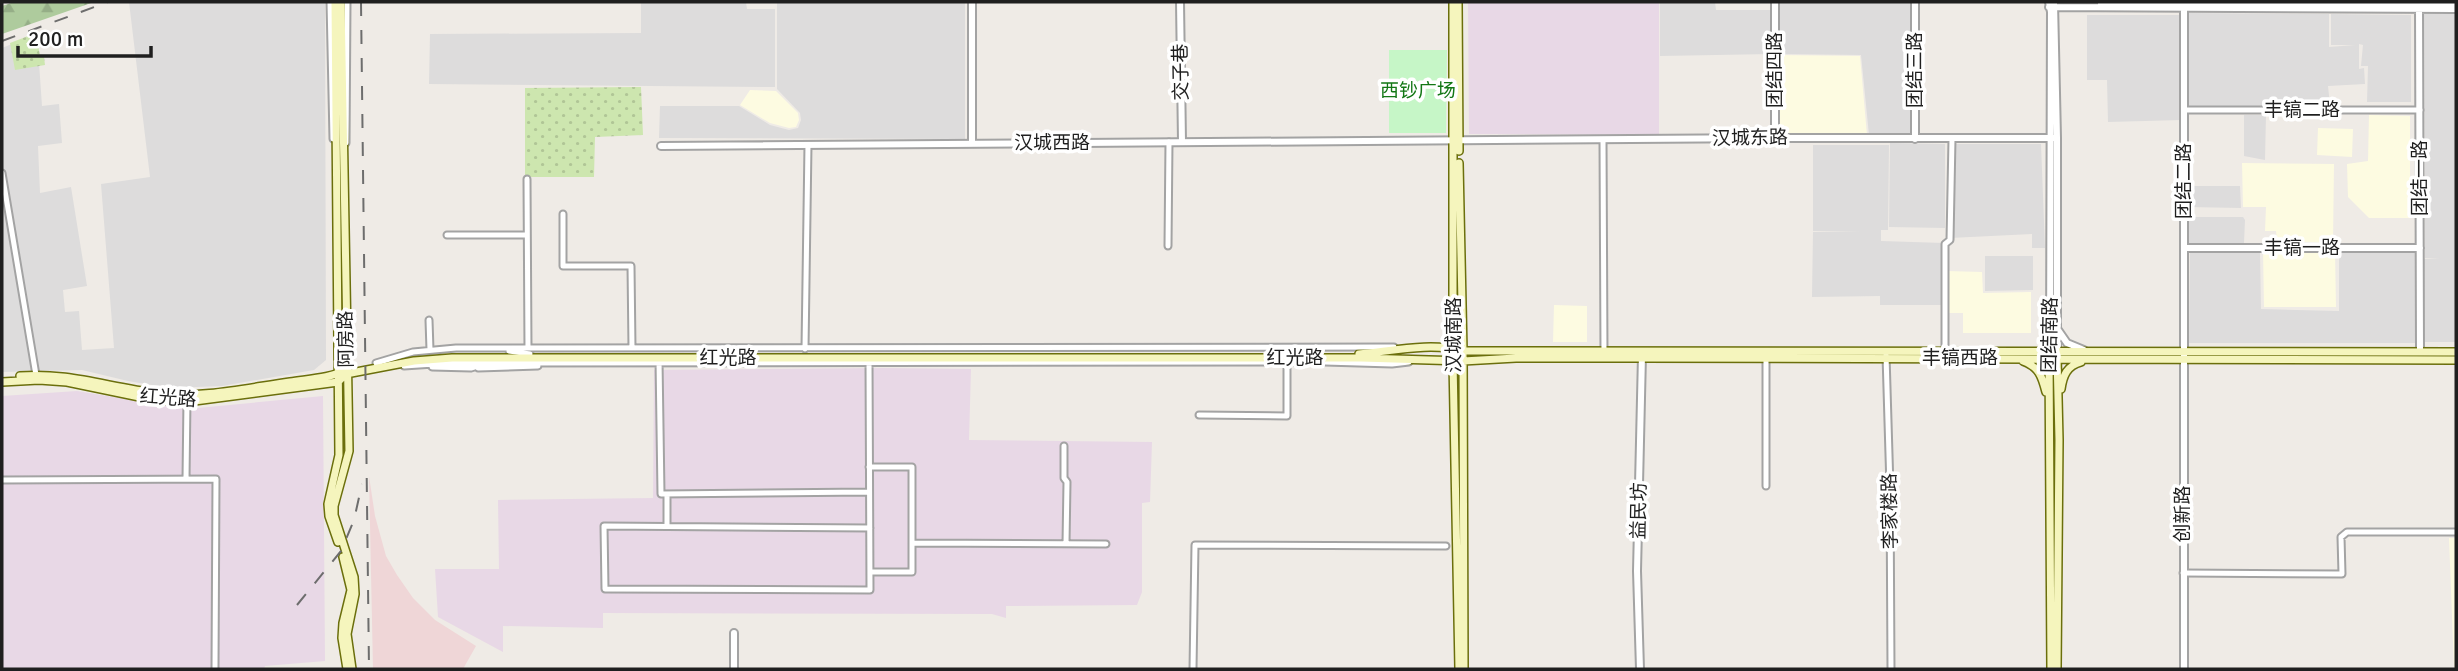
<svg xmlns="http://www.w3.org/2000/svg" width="2458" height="671" font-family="Signika,'Noto Sans SC',sans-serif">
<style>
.residential{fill:#dddcdc}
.commercial{fill:#efd6d7}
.industrial{fill:#e8d8e6}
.education{fill:#fdfbe1}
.grass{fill:url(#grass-dots)}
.forest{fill:url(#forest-firs)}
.park{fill:#c6f6c7}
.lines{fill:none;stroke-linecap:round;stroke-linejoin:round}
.minor-casing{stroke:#a3a3a3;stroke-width:9}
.tertiary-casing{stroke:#a3a3a3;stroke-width:10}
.secondary-casing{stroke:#6b6f0c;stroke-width:10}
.minor{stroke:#fff;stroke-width:5}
.tertiary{stroke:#fff;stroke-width:6}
.secondary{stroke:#f5f5bd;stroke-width:7}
.rail{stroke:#6d6d6d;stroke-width:2;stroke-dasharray:14 14;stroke-linecap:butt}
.labels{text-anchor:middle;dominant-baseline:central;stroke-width:7;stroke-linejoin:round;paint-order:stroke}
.street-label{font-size:19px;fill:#1f1f1f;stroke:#fff}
.park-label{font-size:19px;fill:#137715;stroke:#fff}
</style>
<defs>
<pattern id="grass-dots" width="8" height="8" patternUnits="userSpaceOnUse" patternTransform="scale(1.75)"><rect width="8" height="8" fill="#cde6af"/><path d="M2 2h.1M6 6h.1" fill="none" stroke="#b0c596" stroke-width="1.8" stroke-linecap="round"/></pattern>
<pattern id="forest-firs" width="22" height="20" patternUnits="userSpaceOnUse" patternTransform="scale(1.75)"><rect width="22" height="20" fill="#aecb9d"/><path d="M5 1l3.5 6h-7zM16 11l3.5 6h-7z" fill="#95ae87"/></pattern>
</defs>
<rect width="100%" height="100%" fill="#efebe6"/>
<path class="residential" d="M129 2H325L326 360 314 370 222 386 170 388 128 381 82 370 2 372V48L37 34 42 106 59 104 62 143 38 146 40 193 71 187 87 286 63 290 65 312 79 311 82 350 114 348 101 184 150 177Z
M641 2H746L747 9H775V87L429 84 430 34 641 33Z
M777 2H965V139L659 138 660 106H739L770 125 789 130 798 128 801 120 800 113 777 89Z
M1660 2H1715L1716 10H1772V54L1660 56Z
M1778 2H1913L1914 135H1869L1861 55 1777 54Z
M2189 13 2329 14V47L2355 45H2331V14L2411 15V102H2367L2368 66H2361L2363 45 2359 44V69L2364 68 2365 84 2328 86 2330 105 2189 107Z
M2456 13V342H2425L2424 259 2439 258H2425L2424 14Z
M2087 15H2182L2181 120 2108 122 2107 80H2087Z
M2244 115H2266L2265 160 2244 156Z
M1890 143 1945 144V228L1889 227Z
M1951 144H2041L2045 248H2032V234L1950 238Z
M1813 145H1889L1888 230H1881V241L1944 243V305H1880V296L1812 297 1813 232 1860 231H1813Z
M2189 186H2240L2241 208 2188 207Z
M2189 217H2243L2245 220 2244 243H2188Z
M2416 250V343H2189L2190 252 2260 253 2261 309 2339 311V251Z
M1985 256H2033V290L1985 291Z"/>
<path class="commercial" d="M369 476 375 516 386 556 397 575 413 598 435 620 476 646 463 669H373Z"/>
<path class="industrial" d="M1468 2H1659V135L1469 134Z
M883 368 971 369 969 440 1152 442 1150 502 1142 503V592L1137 605 1006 606V618L992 614 603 613V628L503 626V652L438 617 435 569H499L498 500 653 498 654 370Z
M77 391 187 409 323 396 325 661 265 666 264 669H2V396Z"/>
<path class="education" d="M1778 55 1860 56 1867 135H1777Z
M750 90 776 91 798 113 799 120 796 127 789 128 770 123 740 105Z
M2369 115 2410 116V218H2369L2348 197 2347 164 2368 161Z
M2318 128 2353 129 2352 157 2317 155Z
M2242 163 2334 164 2333 243 2277 241 2276 231H2265L2266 207H2243Z
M2263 250 2335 251 2336 307H2264Z
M1947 271 1982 272 1983 293 2031 292V333H1963V313H1946Z
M1554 305 1587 306V342H1553Z
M2449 538H2456V669H2454Z"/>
<path class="grass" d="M36 33 40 56 44 57 45 65 15 70 10 43Z
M641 87 643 135 595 137 594 177H525V88Z"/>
<path class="forest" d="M14 2H94L2 34V6Z"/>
<path class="park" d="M1389 50H1447L1446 133H1389Z"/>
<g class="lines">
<defs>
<path id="minor" d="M330 2 333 139
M2184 110H2420
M1603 140 1604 353
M346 143 347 2
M2 173 36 375
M527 179 528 348
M563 214V266H631L632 348
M447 235H527
M1168 246 1169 142
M429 320 430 350
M805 349 808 145
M509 351 530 354
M1945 353V244L1950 240 1952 139
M1886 355 1890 488 1891 669
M659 360 661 494 869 492
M869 361C869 437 870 514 870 590L605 589 604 526 870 528
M376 363 413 352 456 348 1394 347
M404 366 449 363 1325 362 1392 364 1409 362
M432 367 471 368 481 365
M478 368 538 366
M1199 415 1287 416V361
M1064 446V478L1067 482 1066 544
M869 467H912V572H870
M186 479 187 399
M2 480 216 479 215 669
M1766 486V358
M667 526V494
M912 543 1106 544
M2183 573 2342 574 2341 537 2347 532H2456
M1193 669 1195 545 1446 546"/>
<path id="tertiary" d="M1180 2 1182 142
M1775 2V138
M1915 2V139
M2049 2 2051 12 2050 351
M2054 2 2057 138V352
M2101 4 2456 3
M2184 4V669
M2419 5 2420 352
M2049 7 2456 9
M972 144V2
M661 146 1775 138H2057
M2184 248H2420
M2058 330 2067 343 2084 350
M734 669V633
M1640 669 1637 571 1642 355"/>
<path id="secondary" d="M335 2 339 455 328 504 329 516 338 542
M341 2 349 451 334 506V515L354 577 355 594 347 634 352 669
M1453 2V361L1459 669
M1458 2 1459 151
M1459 163 1463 351 1464 669
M1359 354C1392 351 1431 342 1463 351L2456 352
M2049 355 2051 669
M2057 355 2059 440 2057 669
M2023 361C2039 367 2042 376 2046 392
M20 376C68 372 111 388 157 393 201 399 247 388 290 382 309 379 330 378 347 370
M2 382 39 380 67 382 154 400 187 402 338 382 346 374 414 361 452 358H1361L1463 361 1516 358H1642L2456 360
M2061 389C2063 375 2067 366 2081 362
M343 557 351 590 343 623 342 638 347 669"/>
</defs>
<use href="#minor" class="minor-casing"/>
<use href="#tertiary" class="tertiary-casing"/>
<use href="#secondary" class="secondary-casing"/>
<use href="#minor" class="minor"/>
<use href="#tertiary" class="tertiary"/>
<use href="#secondary" class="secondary"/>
<path class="rail" d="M361 2 369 669
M2 41 108 2
M297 605 341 551 354 520 362 484"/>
</g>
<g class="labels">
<g class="street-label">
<text transform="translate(1775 70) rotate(-90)">团结四路</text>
<text transform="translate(1915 70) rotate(-90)">团结三路</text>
<text transform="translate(1181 72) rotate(-91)">交子巷</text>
<text x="2302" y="110">丰镐二路</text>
<text transform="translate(1750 138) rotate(-1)">汉城东路</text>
<text x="1052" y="143">汉城西路</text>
<text transform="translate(2420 178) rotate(-90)">团结一路</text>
<text transform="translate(2184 181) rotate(-90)">团结二路</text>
<text x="2302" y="248">丰镐一路</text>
<text transform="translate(1454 335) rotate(-90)">汉城南路</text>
<text transform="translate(2050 335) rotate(-89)">团结南路</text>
<text transform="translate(346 339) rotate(-91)">阿房路</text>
<text x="728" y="358">红光路</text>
<text x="1295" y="358">红光路</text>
<text x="1960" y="358">丰镐西路</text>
<text transform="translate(168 398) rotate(4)">红光路</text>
<text transform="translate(1639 511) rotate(-89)">益民坊</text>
<text transform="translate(1890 511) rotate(-91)">李家楼路</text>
<text transform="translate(2183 514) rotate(-90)">创新路</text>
</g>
<g class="park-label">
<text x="1418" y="91">西钞广场</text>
</g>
</g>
<rect width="2458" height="671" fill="none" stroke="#1f1f1f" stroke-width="7"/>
<path d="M18 46v10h133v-10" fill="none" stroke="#1f1f1f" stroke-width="3.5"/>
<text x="28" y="46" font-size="21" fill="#1f1f1f" stroke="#ffffff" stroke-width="5" paint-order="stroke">200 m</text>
</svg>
